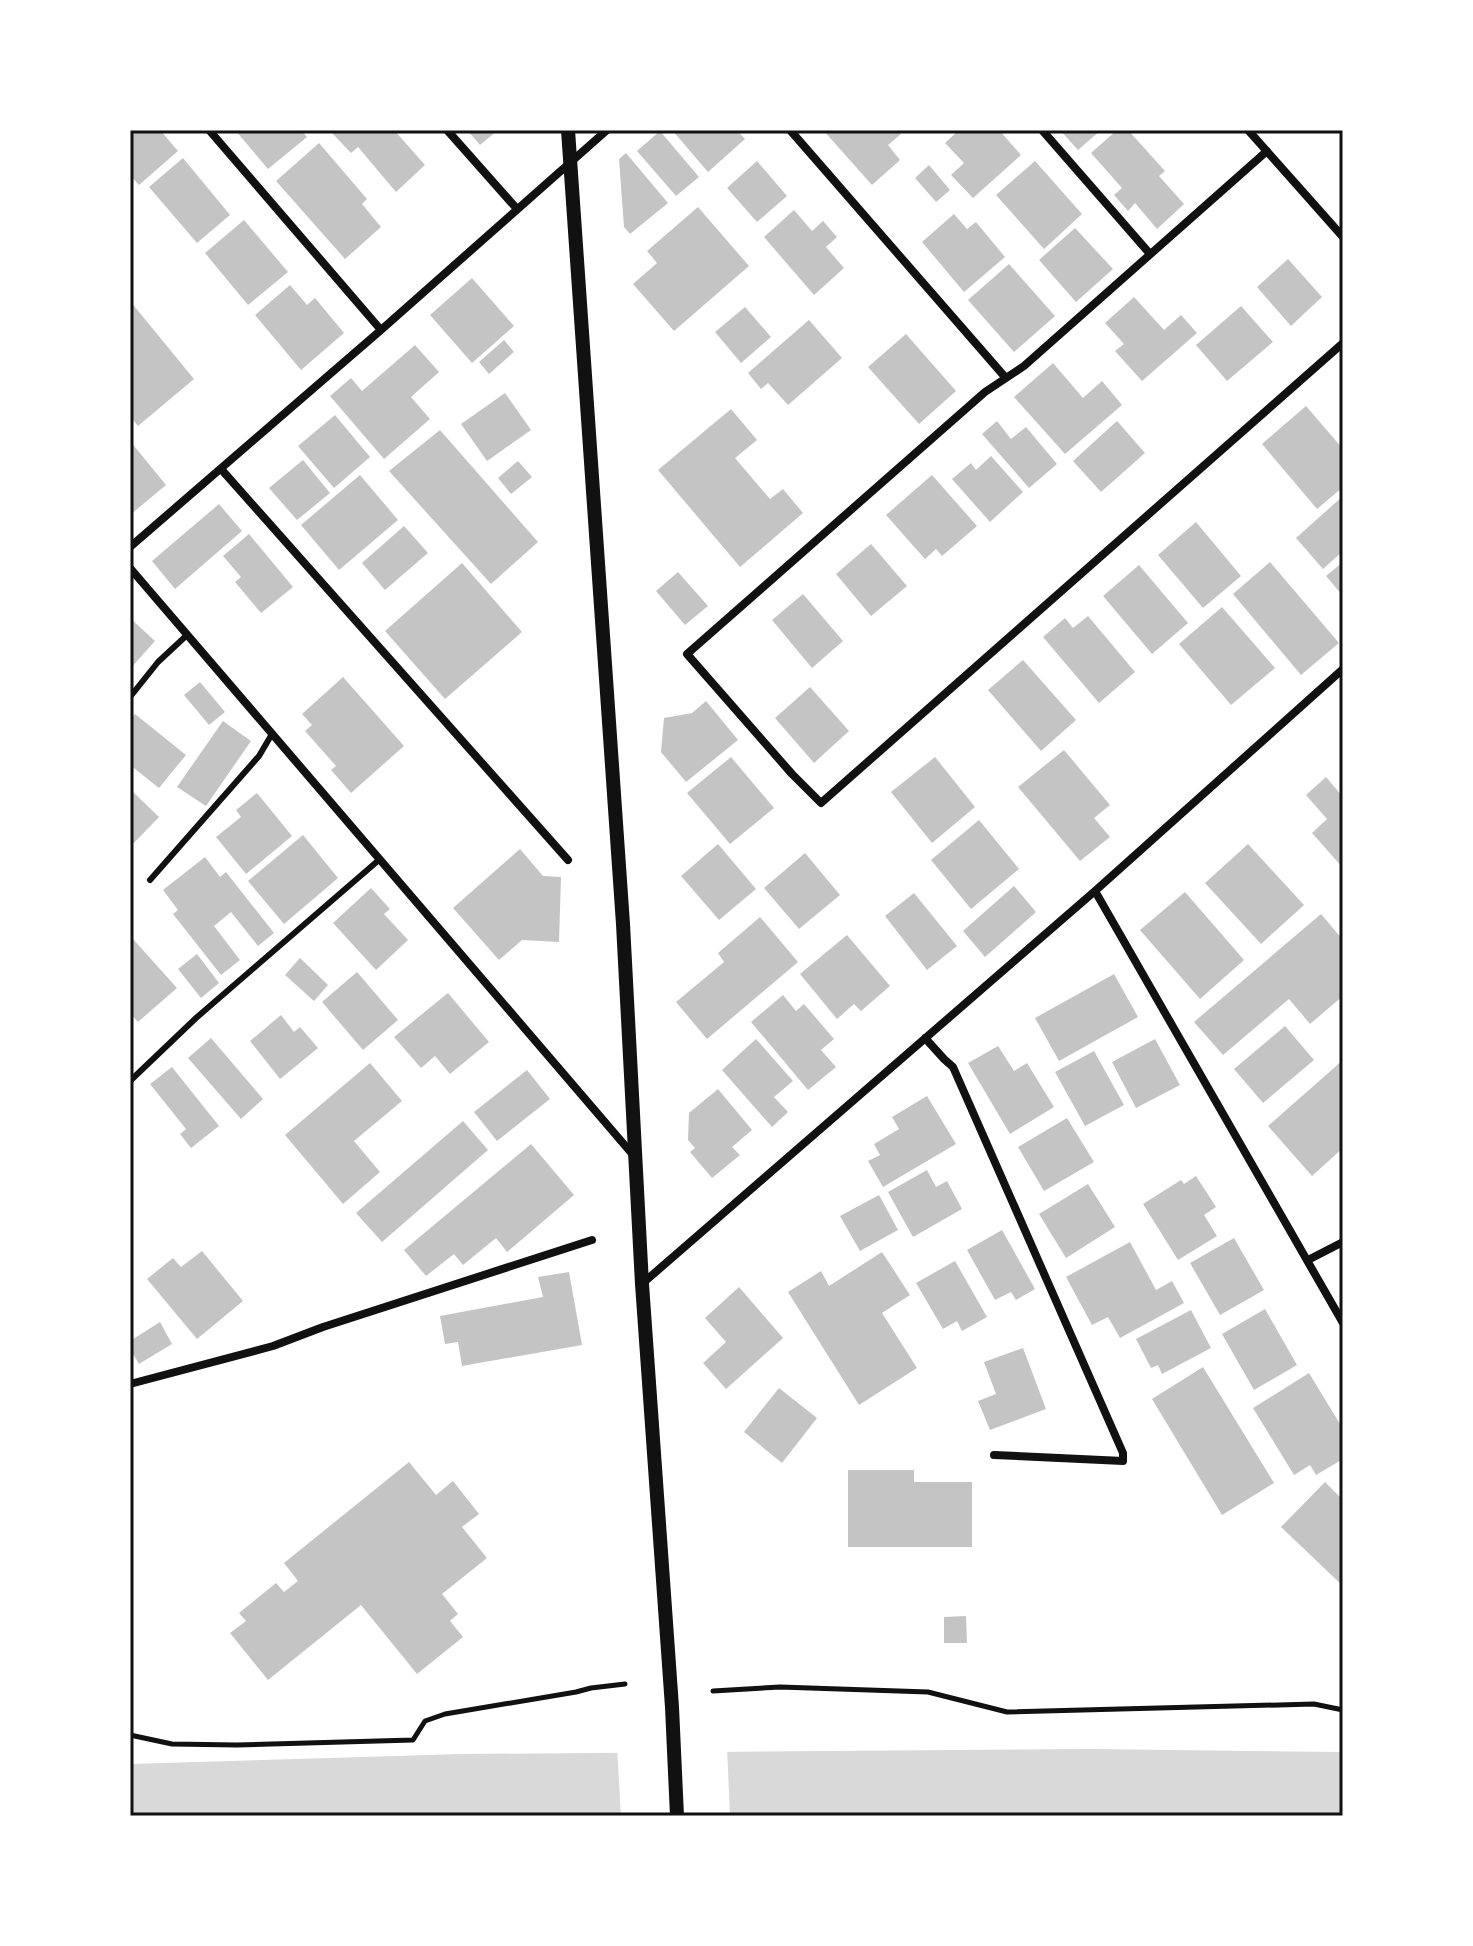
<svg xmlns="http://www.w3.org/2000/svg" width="1473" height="1946" font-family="'Alegreya Sans',sans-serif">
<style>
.water{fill:#d9d9d9}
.pier{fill:#fff}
.building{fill:#c4c4c4}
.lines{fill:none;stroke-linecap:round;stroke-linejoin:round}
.path{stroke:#111;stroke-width:5}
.service{stroke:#111;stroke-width:6}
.minor{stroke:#111;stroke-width:8}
.tertiary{stroke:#111;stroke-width:14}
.neatline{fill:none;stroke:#111;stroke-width:3}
</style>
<rect width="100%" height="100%" fill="#fff"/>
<path class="water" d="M1092 1749 1343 1752V1816H130V1764L461 1754Z"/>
<path class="pier" d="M617 1748H727L730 1816H621Z"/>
<path class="building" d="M130 130H160L178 151 139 185 130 175Z
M235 130H301L307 137 268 169Z
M334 130H394L425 165 396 192 358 147 351 153 331 132Z
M467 130H498L480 145Z
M672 130H737L745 139 708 172Z
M823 130H898L901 134 888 145 900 160 872 185Z
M959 130H999L1021 155 973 198 951 175 964 163 945 143Z
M1060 130H1101L1078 150Z
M1117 130H1128L1165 171 1159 176 1184 204 1157 229 1135 203 1128 211 1114 195 1122 188 1091 153Z
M660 131 699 177 676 196 637 151Z
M319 143 367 199 362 204 381 227 345 259 276 181Z
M626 153 668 203 630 234 624 227 619 159Z
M183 158 230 215 197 243 149 187Z
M757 161 787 196 757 222 727 188Z
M1035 161 1082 214 1044 249 996 195Z
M929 165 950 190 936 202 915 178Z
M698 207 749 266 674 331 633 284 657 263 647 251Z
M794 210 812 231 823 221 837 237 826 247 844 268 814 295 764 237Z
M954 214 967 229 976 222 1005 257 964 292 922 242Z
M244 220 288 272 248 305 205 253Z
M1075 228 1113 269 1076 302 1039 260Z
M1288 259 1322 297 1291 326 1257 287Z
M1009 264 1055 316 1014 352 968 300Z
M472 278 514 326 472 363 430 315Z
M290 285 307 305 315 298 344 333 301 370 255 315Z
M1134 297 1164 330 1181 315 1197 333 1142 381 1115 351 1124 344 1105 323Z
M130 301 194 379 138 426 130 416Z
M1241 306 1273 342 1227 381 1196 345Z
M745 307 771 337 741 363 715 332Z
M809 320 842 358 788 405 768 383 761 389 748 373Z
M906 334 956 391 919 424 868 367Z
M504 340 514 352 489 374 479 362Z
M415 345 439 372 411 397 430 419 384 459 330 396 351 378 362 391Z
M1053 363 1083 398 1102 381 1122 405 1065 454 1014 397Z
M505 393 531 430 487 461 461 424Z
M1306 406 1343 449V487L1317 509 1262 444Z
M731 409 757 440 735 458 770 499 783 489 803 513 740 567 658 470Z
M335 415 370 457 334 488 298 446Z
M997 421 1011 439 1026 427 1057 464 1029 488 982 434Z
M1117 421 1145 453 1101 492 1073 461Z
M440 430 538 542 491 584 389 471Z
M130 441 166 485 130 515Z
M991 456 1023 492 990 522 952 479 971 463 976 470Z
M303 460 330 493 297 520 269 488Z
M518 461 532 477 511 494 498 478Z
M360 475 398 520 339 570 301 525Z
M932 475 977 526 942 556 936 549 925 559 886 515Z
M1343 496V551L1323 569 1296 538Z
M219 504 242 531 175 589 152 561Z
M1196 522 1241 576 1203 608 1158 555Z
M404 526 428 553 385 590 362 563Z
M249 534 293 587 261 613 235 582 241 577 223 556Z
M871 544 907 586 871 616 836 574Z
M1270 562 1339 643 1301 675 1233 594Z
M1343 562V596L1326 576Z
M462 563 522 632 445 699 385 631Z
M1139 565 1188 623 1152 654 1103 596Z
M678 572 708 606 685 625 656 591Z
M803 594 843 641 812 668 772 620Z
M1222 607 1275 668 1231 705 1179 644Z
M1088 616 1135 672 1099 703 1043 637 1065 618 1073 628Z
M130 618 155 641 130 669Z
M1023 660 1076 720 1041 751 988 690Z
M343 677 404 746 351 793 331 770 336 766 305 731 312 725 302 714Z
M200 682 225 712 209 725 184 695Z
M810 687 849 731 814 763 775 718Z
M706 701 738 740 686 782 661 752 664 718 692 713Z
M135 714 186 755 159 788 130 765V721Z
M223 721 251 741 206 806 177 787Z
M1064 750 1110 805 1094 818 1110 837 1080 861 1018 787Z
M731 757 774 808 730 844 687 793Z
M935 757 975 807 932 843 891 792Z
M1326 777 1343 797V868L1312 833 1327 819 1306 795Z
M130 789 159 817 130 847Z
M257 793 292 836 246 874 216 837 241 817 236 810Z
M979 820 1019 869 971 909 931 860Z
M303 835 338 878 284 924 248 881Z
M718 844 756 889 719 920 681 876Z
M1248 844 1304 905 1261 944 1205 883Z
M520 849 543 876 561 877 559 942 522 940 499 960 453 908Z
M805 853 840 895 799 929 764 888Z
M205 857 220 877 226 872 274 933 258 946 231 912 214 926 240 960 221 975 173 914 178 910 163 890Z
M1014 886 1036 912 985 957 963 931Z
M371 888 390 909 384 914 408 940 376 970 333 923Z
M1185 892 1244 960 1200 999 1140 930Z
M914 893 957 946 927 970 885 916Z
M1321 914 1343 940V996L1310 1024 1289 999 1223 1055 1194 1022Z
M760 917 798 962 707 1039 676 1002 724 962 718 953Z
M847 935 890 986 861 1011 854 1004 837 1019 800 974Z
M133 939 177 988 138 1022 130 1013V941Z
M197 954 219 983 201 998 178 969Z
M300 958 328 985 314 1001 285 975Z
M357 972 398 1020 363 1050 322 1002Z
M1114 974 1138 1017 1059 1061 1035 1018Z
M448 993 489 1042 450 1074 435 1056 421 1068 394 1037Z
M783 995 796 1011 804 1004 834 1039 821 1050 836 1067 808 1090 751 1022Z
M281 1015 294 1032 300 1027 318 1048 280 1079 250 1041Z
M1285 1026 1314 1060 1263 1103 1234 1069Z
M211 1038 263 1099 241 1119 188 1058Z
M756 1039 793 1081 774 1097 788 1112 772 1127 722 1070Z
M1155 1039 1180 1085 1136 1108 1112 1062Z
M998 1046 1014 1071 1027 1063 1054 1107 1010 1134 968 1063Z
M1094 1051 1124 1105 1085 1126 1055 1072Z
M1343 1060V1148L1312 1176 1268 1126Z
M370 1063 402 1101 354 1141 380 1172 343 1204 285 1135Z
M172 1067 219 1126 191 1148 180 1134 186 1129 150 1084Z
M527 1070 550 1099 497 1141 474 1112Z
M718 1089 752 1130 732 1147 740 1155 712 1178 690 1152 695 1148 688 1140 689 1113Z
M927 1096 956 1144 883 1187 868 1161 880 1155 874 1144 899 1129 892 1117Z
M1067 1118 1094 1162 1044 1191 1018 1147Z
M463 1121 488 1150 382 1242 356 1213Z
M531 1144 574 1195 507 1252 496 1238 463 1265 454 1254 426 1276 404 1250Z
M927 1170 936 1187 947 1181 962 1209 913 1237 888 1192Z
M1196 1176 1216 1207 1204 1215 1217 1236 1178 1260 1143 1204 1181 1180 1184 1184Z
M1088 1184 1115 1227 1066 1258 1039 1214Z
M879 1195 898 1230 860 1251 840 1216Z
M1002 1230 1035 1289 1016 1300 1011 1292 995 1300 967 1250Z
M1234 1238 1264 1290 1220 1315 1190 1263Z
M1130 1242 1156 1290 1172 1281 1184 1303 1120 1338 1108 1317 1092 1325 1066 1277Z
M202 1251 243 1301 197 1339 147 1279 173 1258 181 1267Z
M882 1252 910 1295 882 1313 917 1368 859 1405 788 1292 821 1271 829 1286Z
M955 1261 987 1317 962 1331 957 1321 943 1329 916 1283Z
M569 1272 582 1345 462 1366 458 1342 445 1344 440 1316 543 1297 538 1277Z
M739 1287 783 1338 726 1389 703 1363 726 1342 705 1318Z
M1265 1309 1297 1365 1254 1390 1222 1334Z
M1191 1310 1211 1348 1162 1374 1158 1365 1151 1368 1136 1339Z
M160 1322 172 1344 139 1364 130 1349V1341Z
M1023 1348 1046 1409 990 1430 978 1401 996 1394 984 1362Z
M1203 1367 1274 1483 1222 1515 1152 1399Z
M1309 1373 1343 1429V1459L1316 1475 1310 1465 1294 1475 1253 1408Z
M779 1388 817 1418 782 1463 744 1432Z
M409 1462 436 1495 453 1481 479 1514 462 1527 487 1558 442 1594 458 1614 450 1621 463 1637 417 1674 361 1605 268 1680 230 1633 246 1621 239 1613 276 1583 284 1592 298 1581 284 1563Z
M848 1470H914V1482H972V1547H848Z
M1325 1482 1343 1500V1586L1281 1527Z
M966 1616 967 1643H944V1617Z"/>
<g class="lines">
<path class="path" d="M713 1691 780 1687 928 1692 1007 1712 1314 1704 1343 1710
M130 1735 172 1744 237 1745 413 1740 425 1721 445 1714 576 1692 591 1688 625 1684"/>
<path class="service" d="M130 697 158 662 187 635
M150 880 259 756 272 734
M130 1081 196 1018 380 859"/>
<path class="minor" d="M209 130 381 330
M447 130 517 209
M790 130 1005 377
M1042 130 1150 254
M1248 130 1343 237
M1267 151 1024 366 985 392 687 654 792 774 821 803 1343 343
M221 469 568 860
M130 547 381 330 607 130
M130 568 634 1156
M1095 891 1343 1323
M925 1038 944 1059 953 1067 1123 1453V1461L994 1455
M1308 1260 1343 1242
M643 1283 1095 891 1343 669
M130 1384 273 1346 323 1327 592 1240"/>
<path class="tertiary" d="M568 130 623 924 642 1284 672 1707 677 1816"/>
</g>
<rect width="1473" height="1946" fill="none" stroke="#ffffff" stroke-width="264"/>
<rect x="132" y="132" width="1209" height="1682" class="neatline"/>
</svg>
